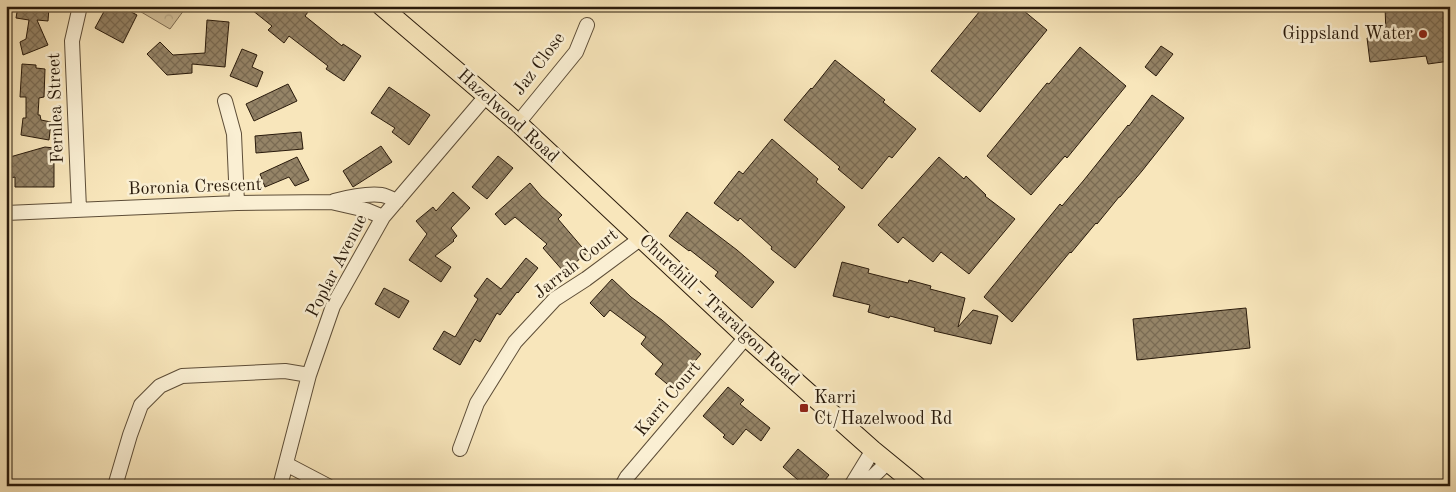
<svg xmlns="http://www.w3.org/2000/svg" width="1456" height="492" font-family="'Old Standard TT',serif">
<style>
.park{fill:url(#park-crowns);stroke:#7f6e54}
.building{fill:url(#building-cross-hatch);stroke:#291a0b}
.lines{fill:none;stroke-linecap:round;stroke-linejoin:round}
.minor-casing{stroke:#5d4d37;stroke-width:16}
.major-casing{stroke:#291a0b;stroke-width:20}
.minor{stroke:#faefd3;stroke-width:14}
.major{stroke:#f8e6bb;stroke-width:18}
.poi-dot{fill:#8f2418;stroke:#faefd3;stroke-width:2}
.labels{text-anchor:middle;dominant-baseline:central;stroke-width:5;stroke-linejoin:round;paint-order:stroke}
.poi-label{font-size:18px;fill:#291a0b;stroke:#faefd3;text-anchor:end}
.street-label{font-size:18px;fill:#291a0b;stroke:#faefd3}
</style>
<defs>
<pattern id="park-crowns" width="20" height="18" patternUnits="userSpaceOnUse" patternTransform="scale(1.25)"><rect width="20" height="18" fill="#d5c39d"/><path d="M2 6a3 3 0 1 1 6 0M12 15a3 3 0 1 1 6 0" fill="none" stroke="#b7a786"/></pattern>
<pattern id="building-cross-hatch" width="8" height="8" patternUnits="userSpaceOnUse" patternTransform="scale(1.25)"><rect width="8" height="8" fill="#958467"/><path d="M0 0l8 8M0 8l8-8" fill="none" stroke="#7a6b53"/></pattern>
</defs>
<rect width="100%" height="100%" fill="#f8e6bb"/>
<filter id="stains"><feTurbulence type="fractalNoise" baseFrequency=".004" numOctaves="4"/><feColorMatrix values="0 0 0 0 .2 0 0 0 0 .09 0 0 0 0 .02 0 0 0 .5 -.17"/></filter>
<radialGradient id="worn" r=".72"><stop offset=".6" stop-color="#630" stop-opacity="0"/><stop offset="1" stop-color="#630" stop-opacity=".3"/></radialGradient>
<path class="park" d="M131 6H187L170 29Z"/>
<path class="building" d="M18 6 49 7 48 21 37 20 48 45 23 55 20 42 26 39 29 20 16 18Z
M107 6H120L137 15 123 43 95 28Z
M247 6H301L308 12 305 16 342 46 343 44 361 56 344 81 326 69 328 66 289 36 284 43 268 30 272 26Z
M984 6H1018L1047 30 980 112 931 71Z
M1385 6H1450V61L1428 64 1426 56 1370 62 1367 38 1386 35Z
M207 20 229 22 225 67 192 64V73L167 75 147 54 160 42 173 55 205 53Z
M1161 46 1173 54 1156 76 1145 67Z
M1080 47 1126 86 1067 158 1065 156 1031 195 987 156 1047 83 1049 84Z
M242 49 257 55 252 67 263 72 257 87 230 76Z
M835 60 885 100 883 102 916 129 892 158 889 156 862 189 838 169 840 167 784 120 811 88 812 89Z
M22 64 36 65V68L45 69 44 97 39 98 38 115H40L41 120 51 122 49 140 21 135 23 118H26V97H20Z
M288 84 297 101 254 121 246 104Z
M389 87 430 115 409 145 392 132 395 128 371 113Z
M1152 95 1184 118 1142 171 1120 197H1119L1097 224 1096 223 1071 253 1070 252 1012 322 984 297 1060 204 1062 206 1084 180 1128 125 1129 126Z
M301 132 303 149 256 153 255 136Z
M772 139 818 179 816 182 845 207 795 268 771 249 772 247 740 218 738 221 714 203 739 171 743 174Z
M381 146 392 162 353 187 343 171Z
M45 147 54 148V187H15V177L6 179V168L12 167 10 157Z
M498 156 513 168 487 199 472 187Z
M297 157 309 180 295 186 289 177 265 187 260 174Z
M939 157 964 179 966 176 986 195 985 196 1015 219 969 274 941 252 933 262 903 237 898 243 878 225Z
M530 183 541 196 562 215 558 219 587 253 564 272 543 248 547 244 515 217 505 225 495 214Z
M453 192 470 208 451 228 457 236 453 240 454 241 435 256 451 267 441 282 409 260 427 234 416 221 433 207 436 211Z
M687 212 737 250 774 282 752 308 715 276 718 272 690 250 689 251 669 236Z
M526 258 538 268 518 293 517 292 500 315 497 313 480 342 475 339 460 365 433 349 444 331 455 337 478 299 474 296 487 278 501 289Z
M842 262 869 269 868 273 908 283 909 280 931 286 930 289 965 298 958 327 973 310 998 316 991 344 934 331 935 328 890 316 889 318 868 312 870 305 833 296Z
M612 279 631 297 662 320 701 354 672 388 655 374 663 364 641 344 646 337 610 310 604 317 590 303Z
M384 288 409 301 399 318 375 304Z
M1246 308 1250 348 1137 360 1133 319Z
M728 387 744 400 740 404 770 428 761 441 746 429 733 445 723 437 725 435 703 416Z
M798 449 829 475 820 486H805L783 467Z"/>
<g class="lines">
<defs>
<path id="minor" d="M225 101 234 134 237 203
M518 123 576 52 587 25
M334 201C349 197 366 193 382 195 387 196 392 199 397 201
M79 209 72 41 80 6
M6 213 237 203 331 202 366 210 383 217
M460 449 477 403 515 342 555 299 586 279 640 239
M286 464 328 486
M115 486 130 435 141 405 160 386 182 376 285 371 309 375
M280 486 309 375 333 306 383 217 487 95
M622 486 627 477 746 337
M851 486 873 450
M863 486 888 462"/>
<path id="major" d="M381 6 518 123 746 337 873 450 917 486"/>
</defs>
<use href="#minor" class="minor-casing"/>
<use href="#major" class="major-casing"/>
<use href="#minor" class="minor"/>
<use href="#major" class="major"/>
</g>
<g class="poi-dot">
<circle cx="1423" cy="34" r="5"/>
<rect x="799" y="403" width="10" height="10" rx="2.5"/>
</g>
<g class="labels">
<g class="poi-label">
<text x="1413" y="34">Gippsland Water</text>
<text x="814" y="398" text-anchor="start">Karri<tspan x="814" dy="21">Ct/Hazelwood Rd</tspan></text>
</g>
<g class="street-label">
<text transform="translate(539 64) rotate(-53)">Jaz Close</text>
<text transform="translate(56 108) rotate(-92)">Fernlea Street</text>
<text transform="translate(508 116) rotate(42)">Hazelwood Road</text>
<text transform="translate(195 187) rotate(-2)">Boronia Crescent</text>
<text transform="translate(576 264) rotate(-38)">Jarrah Court</text>
<text transform="translate(337 266) rotate(-63)">Poplar Avenue</text>
<text transform="translate(719 310) rotate(43)">Churchill - Traralgon Road</text>
<text transform="translate(668 399) rotate(-50)">Karri Court</text>
</g>
</g>
<rect width="1456" height="492" fill="none" stroke="#f8e6bb" stroke-width="25"/>
<rect x="8" y="8" width="1441" height="477" fill="none" stroke="#291a0b" stroke-width="2.5"/>
<rect x="12" y="12" width="1431" height="467" fill="none" stroke="#291a0b"/>
<rect width="100%" height="100%" filter="url(#stains)"/>
<rect width="100%" height="100%" fill="url(#worn)"/>
</svg>
